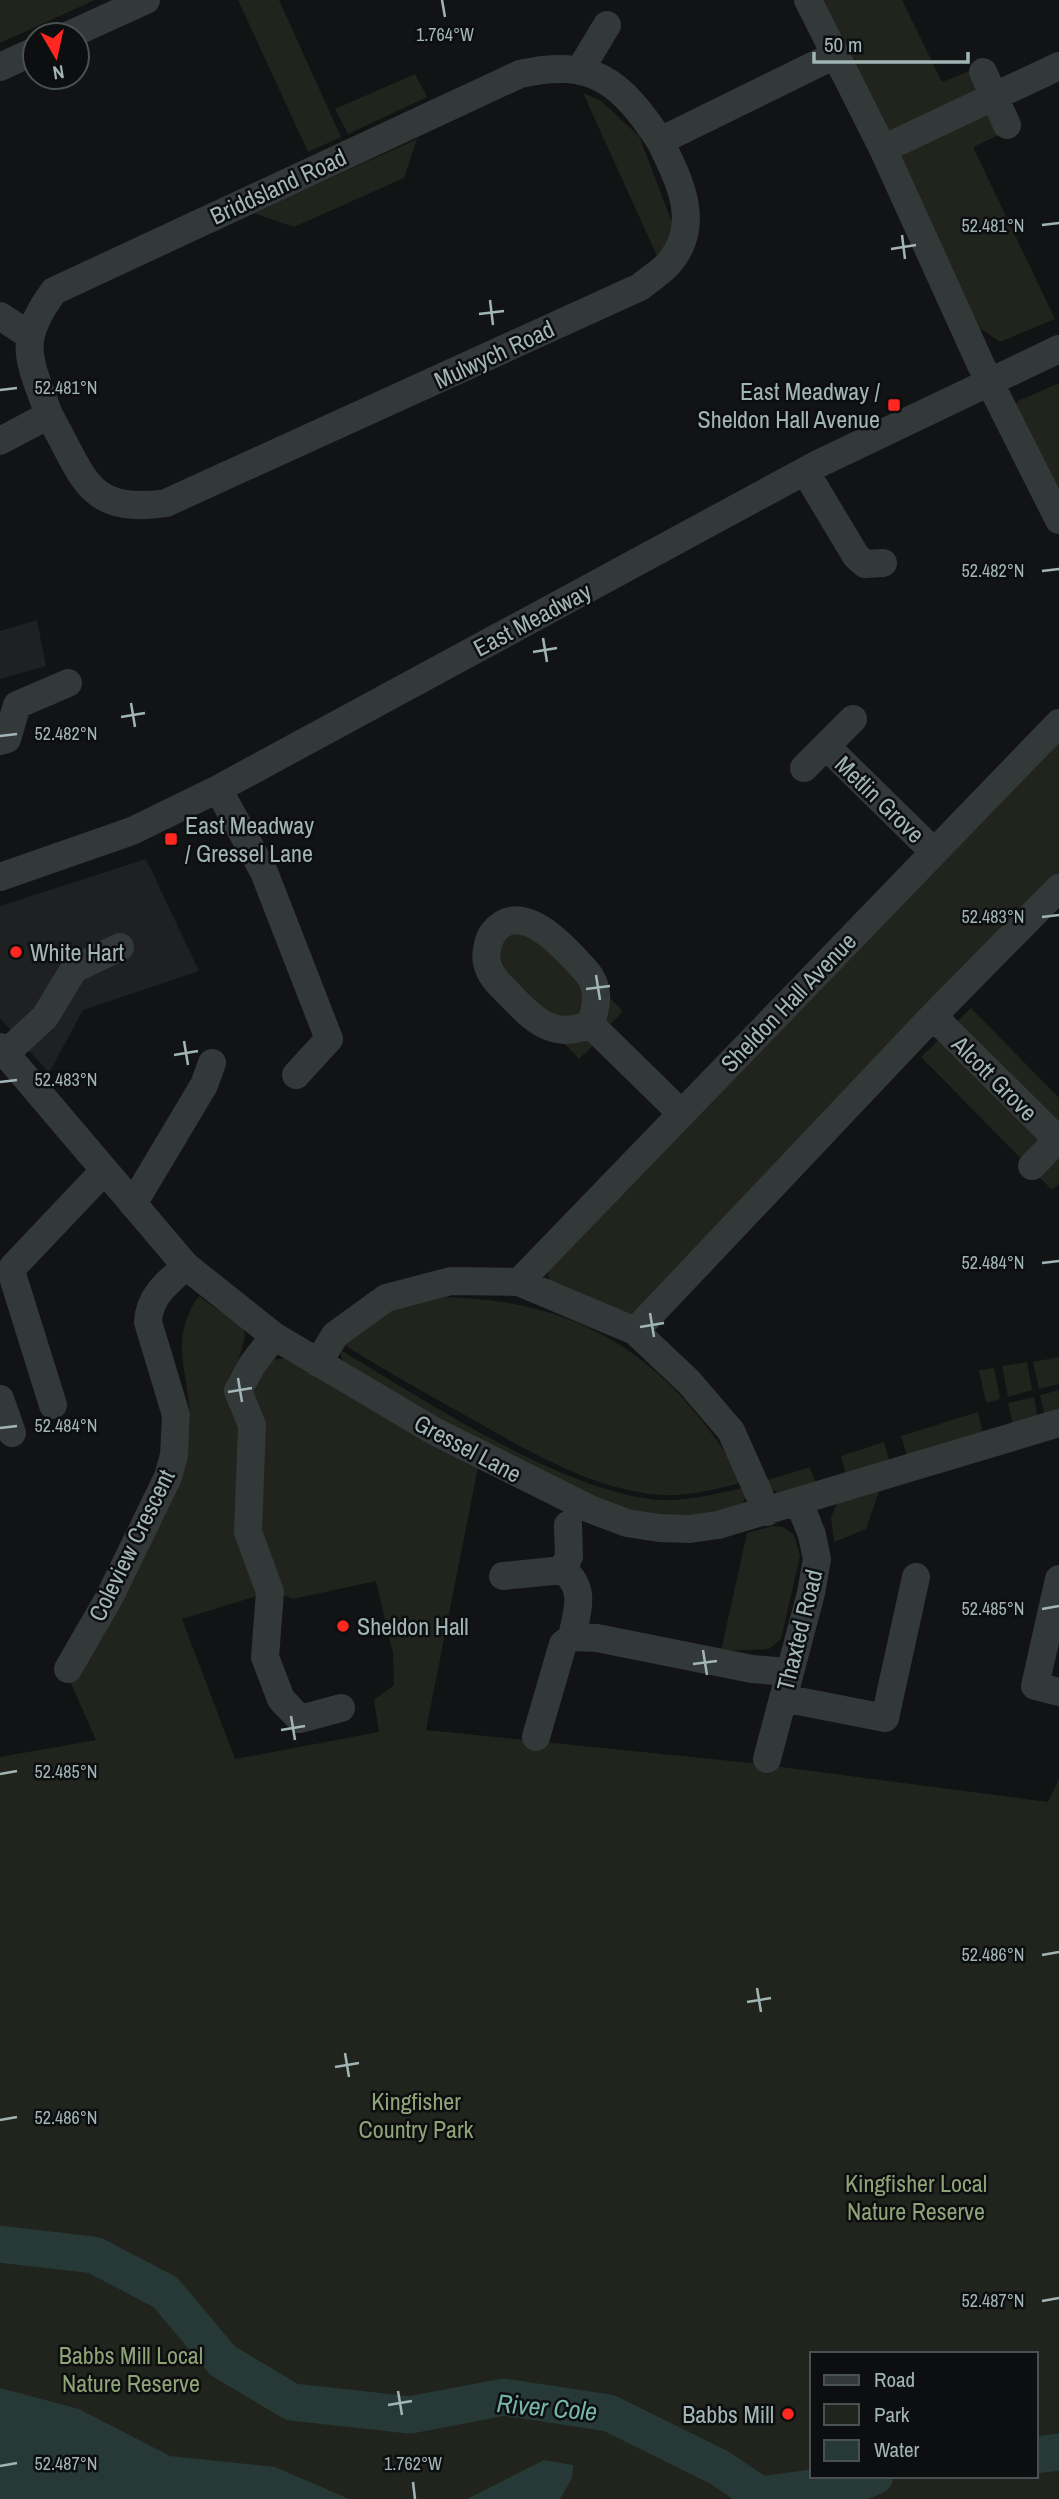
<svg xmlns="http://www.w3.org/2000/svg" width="1059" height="2499" font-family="'Archivo Narrow',sans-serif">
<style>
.built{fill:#1e2021}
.green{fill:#20241c;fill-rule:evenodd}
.water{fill:#273936}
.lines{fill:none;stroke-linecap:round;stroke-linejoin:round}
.river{stroke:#273936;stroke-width:37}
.minor{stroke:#333839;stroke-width:28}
.ticks{fill:none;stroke:#a2b5b6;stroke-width:2.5}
.poi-dot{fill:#ff271f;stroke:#0d0e0f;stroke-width:2.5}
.labels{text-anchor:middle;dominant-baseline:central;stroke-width:5;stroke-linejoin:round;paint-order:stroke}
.street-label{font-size:24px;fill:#a2b5b6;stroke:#0d0e0f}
.poi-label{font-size:24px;fill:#a2b5b6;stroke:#0d0e0f;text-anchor:start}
.park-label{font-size:24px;fill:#90a377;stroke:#0d0e0f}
.water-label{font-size:26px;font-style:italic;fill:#75b5ab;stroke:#0d0e0f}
.ticks-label{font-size:18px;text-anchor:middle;fill:#a2b5b6;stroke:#0d0e0f;stroke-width:5;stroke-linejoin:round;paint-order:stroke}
</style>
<rect width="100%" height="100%" fill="#121314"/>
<path class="built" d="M37 620 46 666 0 679V631Z
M146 859 199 971 83 1010 49 1073 0 1018V906Z"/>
<path class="green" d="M0 0H95L0 43Z
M238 0H279L341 137 308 152Z
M824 0H902L942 82 975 69 981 87 895 135 888 131Z
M415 74 427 97 348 134 335 109Z
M583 93 600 100 639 136 673 225 671 238 658 258Z
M985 110 1001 134 973 147 1055 319 1000 342 978 327 900 161 906 146Z
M417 139 404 178 294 227 253 213Z
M1059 383V507L1016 405 1018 401Z
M1059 738V880L633 1318 549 1281 548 1270Z
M515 933 539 939 585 988 581 1019 551 1017 500 972 497 946Z
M608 996 623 1011 606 1029 604 1004Z
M971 1008 1059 1098V1184L1052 1190 921 1057Z
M585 1038 597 1042 579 1059 563 1042Z
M199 1296 244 1329 245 1337 230 1389 240 1424 270 1592 182 1619 235 1759 379 1732 374 1700 394 1685 393 1653 376 1581 293 1599 274 1592 265 1563 250 1399 269 1360 291 1358 478 1467 426 1730 751 1763 1048 1802 1059 1778V2499H0V1757L96 1740 65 1670 186 1461C187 1448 190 1435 190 1422 190 1373 167 1341 199 1296ZM812 2354H1036V2476H812Z
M428 1297C578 1296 668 1354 744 1482 717 1489 688 1497 660 1495 594 1489 535 1455 479 1423 432 1397 386 1371 341 1343L366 1318Z
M339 1349C421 1398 567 1495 662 1500 690 1501 719 1493 747 1487L746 1497 740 1507 705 1516 664 1517 623 1510 469 1436 344 1365Z
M1059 1357V1384L1039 1389 1033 1362Z
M1027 1362 1032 1390 1008 1397 1002 1366Z
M994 1368 1000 1399 986 1403 979 1370Z
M1059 1390V1412L1045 1416 1040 1395Z
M1034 1397 1038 1418 1013 1425 1008 1403Z
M978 1412 983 1434 907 1455 901 1436Z
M884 1442 890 1463 846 1475 841 1456Z
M810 1467 817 1486 780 1494 761 1482Z
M880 1489 866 1529 834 1542 831 1517 838 1502Z
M773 1526 783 1527 794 1535 800 1556 781 1639 769 1649 721 1651 747 1533Z"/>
<path class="water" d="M0 2388 79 2409 170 2456 275 2467 349 2499H0Z
M544 2460 573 2465 572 2478 560 2499H467Z"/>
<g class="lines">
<path class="river" d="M0 2244 94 2255 165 2292 223 2361 292 2402 410 2415 504 2397 609 2413 720 2468 760 2495 864 2481 875 2476
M1036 2455 1059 2452"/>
<path class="minor" d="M808 0 883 149 981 365 1059 520
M69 35 146 0
M0 67 35 51
M580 70 607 25
M983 72 1007 125
M883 149 1059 66
M0 316 29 335
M49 415C84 476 86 515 166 503L640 287C649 279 662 272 670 262 702 223 679 180 660 141L835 55
M0 441 49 415C30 360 15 343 54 291L520 74C593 57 622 83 660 141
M805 471 856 556 865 564 883 563
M0 741 7 739 17 705 68 683
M826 746 933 851
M804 768 853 719
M218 789 264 872 329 1039 296 1075
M0 877 132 831 218 789 816 465 1059 349
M933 1016 1058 1140
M590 1024C598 1005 600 986 585 970 567 950 521 896 493 933 488 940 485 954 487 963 490 976 500 985 509 994 533 1019 554 1041 590 1024L681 1113
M0 1047 186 1266 274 1336 434 1431 590 1509 627 1523 659 1528 690 1529 718 1525 1059 1423
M6 1053 45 1017 74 969 120 947
M1032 1166 1059 1138
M133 1204 204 1085 212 1063
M519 1282 1059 723
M635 1331 933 1016 1059 888
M274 1336 252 1365 238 1391 252 1425 248 1532 270 1592 265 1657 281 1699 300 1719 341 1708
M318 1363 335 1335 386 1298 451 1281 519 1282 635 1331 689 1382 731 1431 767 1512
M0 1399 12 1433
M53 1405 12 1274 13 1267 104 1171
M563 1570 569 1556 568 1525
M503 1576 563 1570C587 1589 577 1611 572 1637
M1059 1579 1035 1686 1059 1692
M68 1669 109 1598 168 1477 174 1455 176 1415 148 1322C149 1296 168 1282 186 1266
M783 1698 885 1718 916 1577
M536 1737 563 1644 572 1637 597 1638 752 1669 788 1672
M767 1759 811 1593 817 1559 812 1535 799 1502"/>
</g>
<path class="ticks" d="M442 0 445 17M1042 225 1059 223M902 235 905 259M891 249 916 245M490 300 493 325M479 314 504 311M0 390 17 388M1042 571 1059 569M543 638 547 662M533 652 557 648M131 703 135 727M121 717 145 713M0 736 17 734M1042 917 1059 915M596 975 600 1000M586 989 610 986M184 1041 188 1065M174 1055 198 1051M0 1082 17 1080M1042 1263 1059 1261M650 1313 654 1337M640 1327 664 1323M238 1378 242 1402M228 1392 252 1388M0 1428 17 1426M1042 1609 1059 1606M703 1650 707 1675M693 1664 717 1661M291 1716 295 1740M281 1730 305 1726M0 1774 17 1771M1042 1955 1059 1952M757 1988 761 2012M747 2002 771 1998M345 2053 349 2077M335 2067 359 2063M0 2120 17 2117M1042 2301 1059 2298M398 2391 402 2415M388 2405 412 2401M0 2466 17 2463M413 2482 415 2499"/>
<g class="poi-dot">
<rect x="887" y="398" width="14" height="14" rx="3.5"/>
<rect x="164" y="832" width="14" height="14" rx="3.5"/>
<circle cx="16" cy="952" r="7"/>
<circle cx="343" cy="1626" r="7"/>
<circle cx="788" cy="2414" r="7"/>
</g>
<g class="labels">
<g class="street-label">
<text transform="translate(278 186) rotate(-25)">Briddsland Road</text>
<text transform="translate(494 354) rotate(-25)">Mulwych Road</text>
<text transform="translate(532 619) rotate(-28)">East Meadway</text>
<text transform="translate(880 799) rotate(44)">Metlin Grove</text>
<text transform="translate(788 1002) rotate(-46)">Sheldon Hall Avenue</text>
<text transform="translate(995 1078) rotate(45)">Alcott Grove</text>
<text transform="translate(468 1448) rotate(28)">Gressel Lane</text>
<text transform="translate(131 1545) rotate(-64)">Coleview Crescent</text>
<text transform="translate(799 1630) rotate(-76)">Thaxted Road</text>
</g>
<g class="poi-label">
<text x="880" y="391" text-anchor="end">East Meadway /<tspan x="880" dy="28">Sheldon Hall Avenue</tspan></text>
<text x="185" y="825">East Meadway<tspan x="185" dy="28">/ Gressel Lane</tspan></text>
<text x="30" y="952">White Hart</text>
<text x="357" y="1626">Sheldon Hall</text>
<text x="774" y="2414" text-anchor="end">Babbs Mill</text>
</g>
<g class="park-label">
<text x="416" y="2101">Kingfisher<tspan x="416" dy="28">Country Park</tspan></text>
<text x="916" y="2183">Kingfisher Local<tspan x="916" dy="28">Nature Reserve</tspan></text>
<text x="131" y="2355">Babbs Mill Local<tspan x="131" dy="28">Nature Reserve</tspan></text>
</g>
<g class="water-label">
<text transform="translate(547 2407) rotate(5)">River Cole</text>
</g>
</g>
<g class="ticks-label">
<text x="445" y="41">1.764°W</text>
<text x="993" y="232">52.481°N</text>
<text x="66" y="394">52.481°N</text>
<text x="993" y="577">52.482°N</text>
<text x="66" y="740">52.482°N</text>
<text x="993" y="923">52.483°N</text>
<text x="66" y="1086">52.483°N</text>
<text x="993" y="1269">52.484°N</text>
<text x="66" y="1432">52.484°N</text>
<text x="993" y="1615">52.485°N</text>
<text x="66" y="1778">52.485°N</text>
<text x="993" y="1961">52.486°N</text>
<text x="66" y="2124">52.486°N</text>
<text x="993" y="2307">52.487°N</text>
<text x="66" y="2470">52.487°N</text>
<text x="413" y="2470">1.762°W</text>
</g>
<rect x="810" y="2352" width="228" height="126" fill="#0d0e0f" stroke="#495152" stroke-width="2"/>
<rect x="824" y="2375" width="35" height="10" fill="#333839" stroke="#495152" stroke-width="2"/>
<text x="874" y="2387" font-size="21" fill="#a2b5b6">Road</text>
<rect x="824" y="2404" width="35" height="21" fill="#20241c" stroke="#495152" stroke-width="2"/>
<text x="874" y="2422" font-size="21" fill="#a2b5b6">Park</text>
<rect x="824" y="2440" width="35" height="21" fill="#273936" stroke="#495152" stroke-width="2"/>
<text x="874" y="2457" font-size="21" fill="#a2b5b6">Water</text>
<g transform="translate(56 56) rotate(171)"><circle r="33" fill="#0d0e0f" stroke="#495152" stroke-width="2"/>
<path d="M0-5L12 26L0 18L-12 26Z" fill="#ff271f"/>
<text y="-10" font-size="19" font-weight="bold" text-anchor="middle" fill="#a2b5b6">N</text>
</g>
<path d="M814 52v10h154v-10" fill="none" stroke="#a2b5b6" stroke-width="3.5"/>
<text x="824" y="52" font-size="21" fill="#a2b5b6" stroke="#0d0e0f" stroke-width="5" paint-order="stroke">50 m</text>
</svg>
